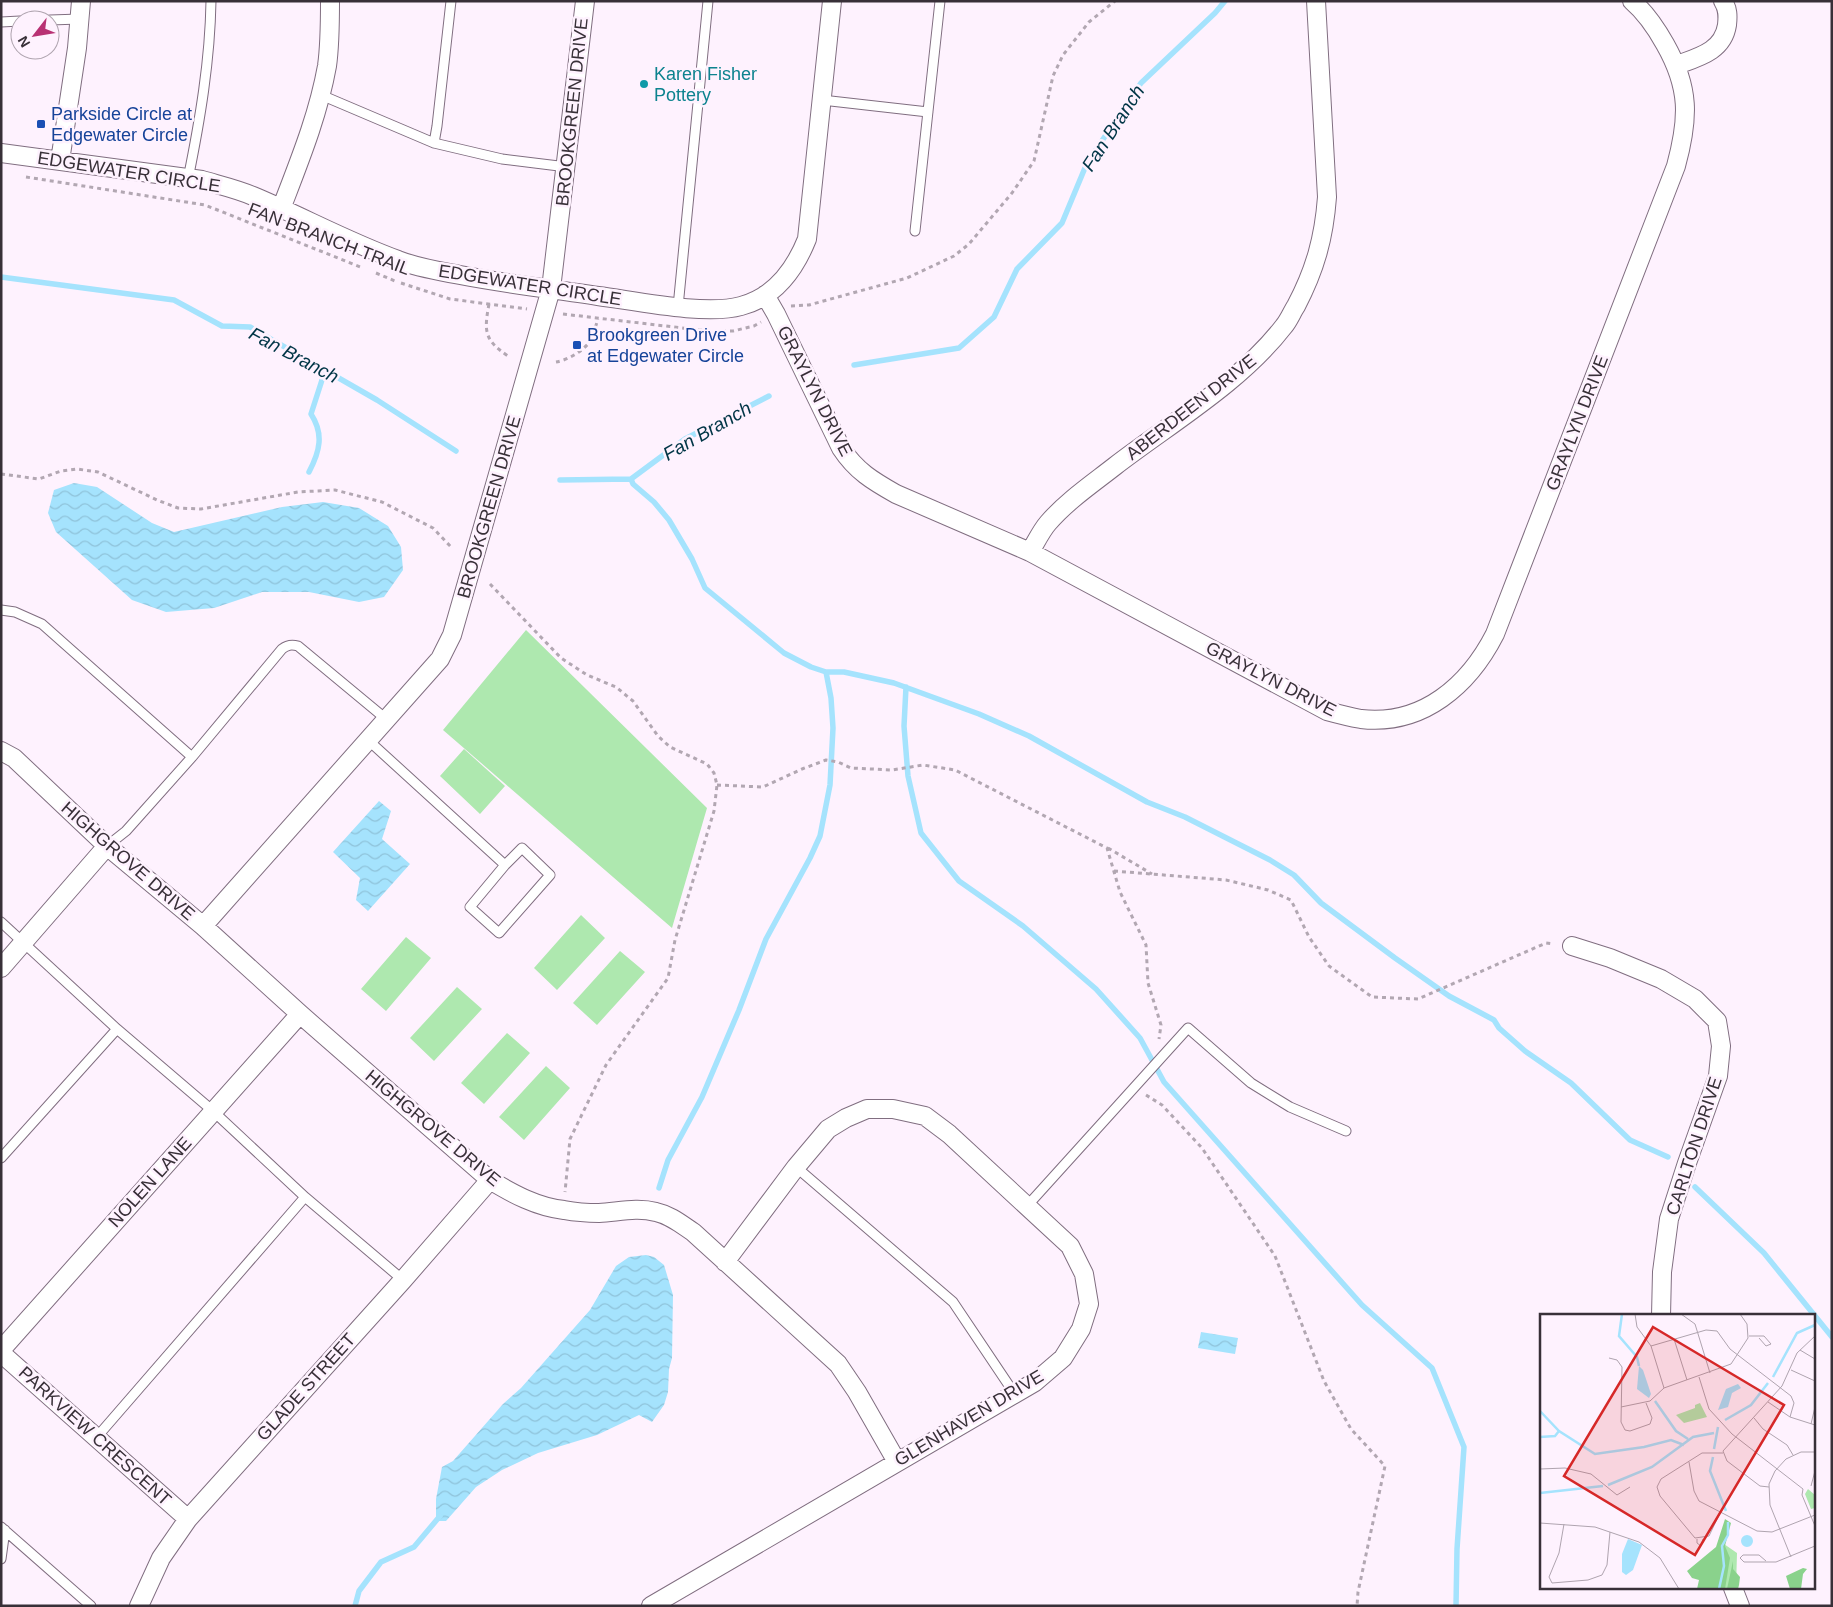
<svg xmlns="http://www.w3.org/2000/svg" width="1833" height="1607" font-family="Helvetica,sans-serif">
<style>
.pitch{fill:#aee8af}
.water{fill:url(#water-waves)}
.lines{fill:none;stroke-linecap:round;stroke-linejoin:round}
.stream{stroke:#a5e3fd;stroke-width:5.5}
.service-casing{stroke:#806e80;stroke-width:11}
.minor-casing{stroke:#806e80;stroke-width:20}
.path{stroke:#b2a7b2;stroke-width:3;stroke-dasharray:4 4;stroke-linecap:butt}
.service{stroke:#fff;stroke-width:9}
.minor{stroke:#fff;stroke-width:18}
.culture-dot{fill:#0f9aa8;stroke:#fef2fe;stroke-width:2}
.transit-dot{fill:#1a4fb4;stroke:#fef2fe;stroke-width:2}
.labels{text-anchor:middle;dominant-baseline:central;stroke-width:5;stroke-linejoin:round;paint-order:stroke}
.culture-label{font-size:18px;fill:#0d838f;stroke:#fef2fe;text-anchor:start}
.street-label{font-size:18px;fill:#383038;stroke:#fef2fe}
.transit-label{font-size:18px;fill:#164399;stroke:#fef2fe;text-anchor:start}
.water-label{font-size:19px;font-style:italic;fill:#003546;stroke:#fef2fe}
.inset-river{fill:none;stroke:#a5e3fd;stroke-width:2.5}
.inset-road{fill:none;stroke:#afa4af;stroke-width:1}
.view{fill:#d62828;fill-opacity:0.15;stroke:#d62828;stroke-width:2.5}
.inset-edge{fill:none;stroke:#383038;stroke-width:2.5}
</style>
<defs>
<pattern id="water-waves" width="16" height="10" patternUnits="userSpaceOnUse" patternTransform="scale(1.25)"><rect width="16" height="10" fill="#a5e3fd"/><path d="M0 5q4-4 8 0t8 0" fill="none" stroke="#8fc3da"/></pattern>
</defs>
<rect width="100%" height="100%" fill="#fef2fe"/>
<path class="pitch" d="M526 630 707 808 672 928 443 730Z
M464 749 505 786 480 814 440 776Z
M581 915 605 938 557 990 534 968Z
M406 937 431 958 386 1011 361 989Z
M620 951 645 972 597 1025 573 1003Z
M457 987 482 1009 434 1061 410 1038Z
M507 1033 530 1053 484 1104 461 1083Z
M546 1066 570 1088 524 1140 499 1117Z"/>
<path class="water" d="M74 483 97 487 152 523 174 532 282 507 323 502 359 508 388 526 401 547 403 570 384 597 359 602 309 592H262L214 608 166 612 132 600 56 532 48 513 54 490Z
M379 801 391 811 382 839 410 864 368 911 356 900 360 878 333 852Z
M646 1255 654 1257 664 1265 673 1295 672 1358 669 1369 668 1392 664 1405 652 1422 639 1415 597 1435 538 1453 502 1470 476 1487 446 1521H436V1499L442 1467 453 1461 503 1404 521 1388 590 1310 616 1266 629 1257Z
M1201 1332 1238 1338 1235 1354 1198 1348Z"/>
<g class="lines">
<path class="stream" d="M1 277 174 300 222 326 250 327 377 400 456 451
M854 365 959 348 994 317 1017 269 1062 223 1087 163 1141 83 1215 13 1225 1
M309 472C320 451 324 434 311 414L322 380 321 368
M631 479 633 484 654 502 669 520 692 559 705 588 784 653 811 667 826 672H844L894 683 979 714 1029 736 1147 802 1185 817 1270 860 1294 875 1321 903 1395 958 1449 996 1494 1020 1499 1028 1525 1051 1571 1083 1630 1140 1668 1157
M560 480 631 479 685 439 769 396
M906 687 904 726 908 776 921 833 959 881 1023 926 1096 989 1140 1038 1164 1082 1362 1305 1432 1368 1464 1447 1457 1549 1456 1606
M1695 1187 1764 1253 1832 1337
M659 1188 668 1160 702 1097 739 1010 766 939 810 858 820 836 830 785 833 728 831 698 826 672
M355 1606 359 1591 381 1562 414 1547 440 1516"/>
<defs>
<path id="service" d="M50 20 80 19
M1 22 20 21
M321 95 434 143 502 159 567 167
M822 100 928 112
M434 143 437 126 451 1
M188 179C200 120 210 61 211 1
M915 231 940 1
M678 307 708 1
M1 610 15 612 42 624 192 757
M368 740 505 865 470 907 499 933 550 875 522 848 505 865
M107 846 126 831 192 757 282 649C287 645 291 644 298 646L386 719
M1 922 117 1029 213 1111 305 1197 403 1280
M1 1158 117 1029
M796 1167 953 1302 1014 1393
M1027 1206 1188 1028 1251 1083 1290 1107 1346 1131
M96 1438 305 1197
M1 1527 91 1606
M1 1559 5 1530"/>
<path id="minor" d="M1677 65C1699 57 1723 51 1727 25 1728 16 1728 9 1723 1
M1 153 202 180C219 185 237 189 253 196 301 216 348 242 398 260 418 268 439 271 460 275 506 284 552 289 598 296 636 301 706 316 741 306 775 297 795 269 807 239L832 1
M60 161 77 48 81 1
M281 209C299 162 318 116 327 66 330 45 330 23 330 1
M765 295 776 314 841 448C856 471 873 481 896 494L1030 552 1327 711C1338 714 1350 717 1361 719 1423 726 1469 685 1495 634L1676 166C1689 118 1690 88 1665 44 1656 28 1646 13 1632 1
M1030 552C1036 542 1041 531 1048 523 1067 501 1092 484 1115 466 1171 423 1241 382 1284 326 1289 320 1292 312 1296 306 1315 270 1324 238 1327 197L1316 1
M1 751 14 758 107 846 203 926 300 1014 490 1180C513 1194 537 1207 564 1210 575 1212 588 1213 599 1213 618 1212 637 1207 656 1212 670 1215 681 1224 693 1232L838 1364 857 1392 897 1462
M203 926 440 659 452 635 551 289 585 1
M1572 946 1610 958 1661 979 1695 999 1717 1021 1721 1046 1718 1076 1687 1163 1669 1219 1662 1272 1661 1316
M1 968 107 846
M1 1350 300 1014
M1 1353 188 1519
M1733 1588 1740 1606
M139 1606 161 1558 188 1519 403 1280 490 1180
M651 1606 1035 1382 1063 1358 1081 1329 1089 1304 1084 1274 1070 1246 949 1134 925 1116 893 1109H867L846 1118 828 1129 796 1167 725 1262"/>
</defs>
<use href="#service" class="service-casing"/>
<use href="#minor" class="minor-casing"/>
<path class="path" d="M26 177 205 205 363 268
M376 273 395 281
M401 283 450 299 527 309
M489 304C484 331 484 340 508 356
M791 306 809 305 907 278 954 256 969 244 1012 193 1034 161 1053 76 1063 55 1089 22 1115 1
M563 314 708 331H733L754 326 761 322
M556 362C568 360 586 350 592 338 594 332 596 325 598 319
M1 474 39 479 61 471 77 469 98 472 157 500 178 508 201 509 298 492 335 490 382 502 433 528 452 548
M490 584 561 658 587 675 616 687 633 701 658 736 670 747 707 764 714 773 717 785 714 811 675 940 668 978 606 1065 570 1139 565 1192
M717 785 763 787 802 769 826 760 838 762 851 768 892 770 923 765 955 770 1107 848 1120 892 1146 945 1148 983 1161 1025 1159 1039
M1108 848 1152 874
M1114 871 1226 880 1268 890 1291 900 1309 937 1329 966 1372 997 1418 999 1546 943 1554 944
M1146 1095 1162 1105 1202 1148 1275 1256 1324 1381 1351 1429 1385 1466 1358 1592 1357 1606"/>
<use href="#service" class="service"/>
<use href="#minor" class="minor"/>
</g>
<circle class="culture-dot" cx="644" cy="84" r="5"/>
<g class="transit-dot">
<rect x="36" y="119" width="10" height="10" rx="2.5"/>
<rect x="572" y="340" width="10" height="10" rx="2.5"/>
</g>
<g class="labels">
<g class="culture-label">
<text x="654" y="74">Karen Fisher<tspan x="654" dy="21">Pottery</tspan></text>
</g>
<g class="street-label">
<text transform="translate(572 112) rotate(-84)">BROOKGREEN DRIVE</text>
<text transform="translate(129 172) rotate(9)">EDGEWATER CIRCLE</text>
<text transform="translate(329 239) rotate(21)">FAN BRANCH TRAIL</text>
<text transform="translate(530 285) rotate(9)">EDGEWATER CIRCLE</text>
<text transform="translate(815 391) rotate(63)">GRAYLYN DRIVE</text>
<text transform="translate(1191 407) rotate(-38)">ABERDEEN DRIVE</text>
<text transform="translate(1577 423) rotate(-69)">GRAYLYN DRIVE</text>
<text transform="translate(489 507) rotate(-74)">BROOKGREEN DRIVE</text>
<text transform="translate(1271 679) rotate(27)">GRAYLYN DRIVE</text>
<text transform="translate(128 861) rotate(41)">HIGHGROVE DRIVE</text>
<text transform="translate(433 1128) rotate(40)">HIGHGROVE DRIVE</text>
<text transform="translate(1694 1146) rotate(-72)">CARLTON DRIVE</text>
<text transform="translate(150 1182) rotate(-48)">NOLEN LANE</text>
<text transform="translate(306 1387) rotate(-48)">GLADE STREET</text>
<text transform="translate(969 1418) rotate(-31)">GLENHAVEN DRIVE</text>
<text transform="translate(95 1436) rotate(42)">PARKVIEW CRESCENT</text>
</g>
<g class="transit-label">
<text x="51" y="114">Parkside Circle at<tspan x="51" dy="21">Edgewater Circle</tspan></text>
<text x="587" y="335">Brookgreen Drive<tspan x="587" dy="21">at Edgewater Circle</tspan></text>
</g>
<g class="water-label">
<text transform="translate(1113 128) rotate(-57)">Fan Branch</text>
<text transform="translate(294 355) rotate(28)">Fan Branch</text>
<text transform="translate(707 431) rotate(-30)">Fan Branch</text>
</g>
</g>
<g transform="translate(1540 1314)">
<rect width="275" height="275" fill="#fef2fe"/>
<path d="M268 175 275 181V194L271 195 265 180ZM184 230 197 239 196 275H170Z" fill="#aee8af"/>
<path d="M185 205 191 209 185 232 190 244 185 275H157L159 266 152 264 147 257 176 233ZM193 247V255L200 263 199 271 198 275H187ZM263 254 267 255 263 260 261 275H250L246 262Z" fill="#8ad28c"/>
<path d="M160 89 167 103 144 109 136 101 155 94V91Z" fill="#aee8af"/>
<path d="M99 52 103 56 111 80 109 84 97 75ZM198 70 201 74 192 79 188 93 178 96 186 75ZM201 227a6 6 0 1 1 12 0a6 6 0 1 1-12 0ZM88 225 102 231 93 256 86 261 82 258V240Z" fill="#a5e3fd"/>
<path class="inset-river" d="M82 0 79 22 97 43 99 52M233 63 257 19 275 11M115 87 136 117 148 125M0 97 19 117 55 140 104 133 131 126 144 131M185 106 211 91 228 69M0 123 15 122 19 117M174 135 178 113M173 143 170 157 186 197M68 171 112 153 153 123 174 119M0 179 63 172M179 275 184 252 182 232 188 221V208"/>
<path class="inset-road" d="M95 0 97 13 111 32 124 74M141 0 155 10 170 59M209 22H224L231 30 226 32 219 24M134 25 147 66M111 32 166 16 177 17 190 35 251 82 254 89 250 103M260 36 275 45M69 44 77 46 82 53 81 108 85 116 90 117 110 110 112 104 106 89M251 56 275 67M159 63 169 95 192 120 263 175M228 88 250 103 275 111M81 93 110 87 124 74 191 50 208 24 207 10 200 0M214 104 223 115 247 131 253 141M271 110 275 93M149 148 154 177 159 187 217 217 232 218 275 201M0 155 25 154 51 160 77 181 90 173M271 172 275 157M229 173 220 172 187 147 183 137 242 72 257 39 275 22M263 175 262 181 275 212M180 199 169 222 155 224 120 182 117 173 121 165 162 139H183M0 209 55 213 99 228 120 244 139 275M24 210 19 239 9 263 12 269 48 266 62 261 67 251 70 218M157 225V229L161 232 163 225M251 243 230 191 229 170 235 157 246 145 261 138H275M226 247 219 241H203L200 244 204 248H236L275 232"/>
<path class="view" d="M113 13 244 91 155 241 24 162Z"/>
<rect width="275" height="275" class="inset-edge"/>
</g>
<rect width="1833" height="1607" fill="none" stroke="#383038" stroke-width="5"/>
<g transform="translate(35 35) rotate(239)"><circle r="24" fill="#fef2fe" stroke="#afa4af"/>
<path d="M0-4L9 19L0 12L-9 19Z" fill="#b83173"/>
<text y="-8" font-size="14" font-weight="bold" text-anchor="middle" fill="#383038">N</text>
</g>
</svg>
